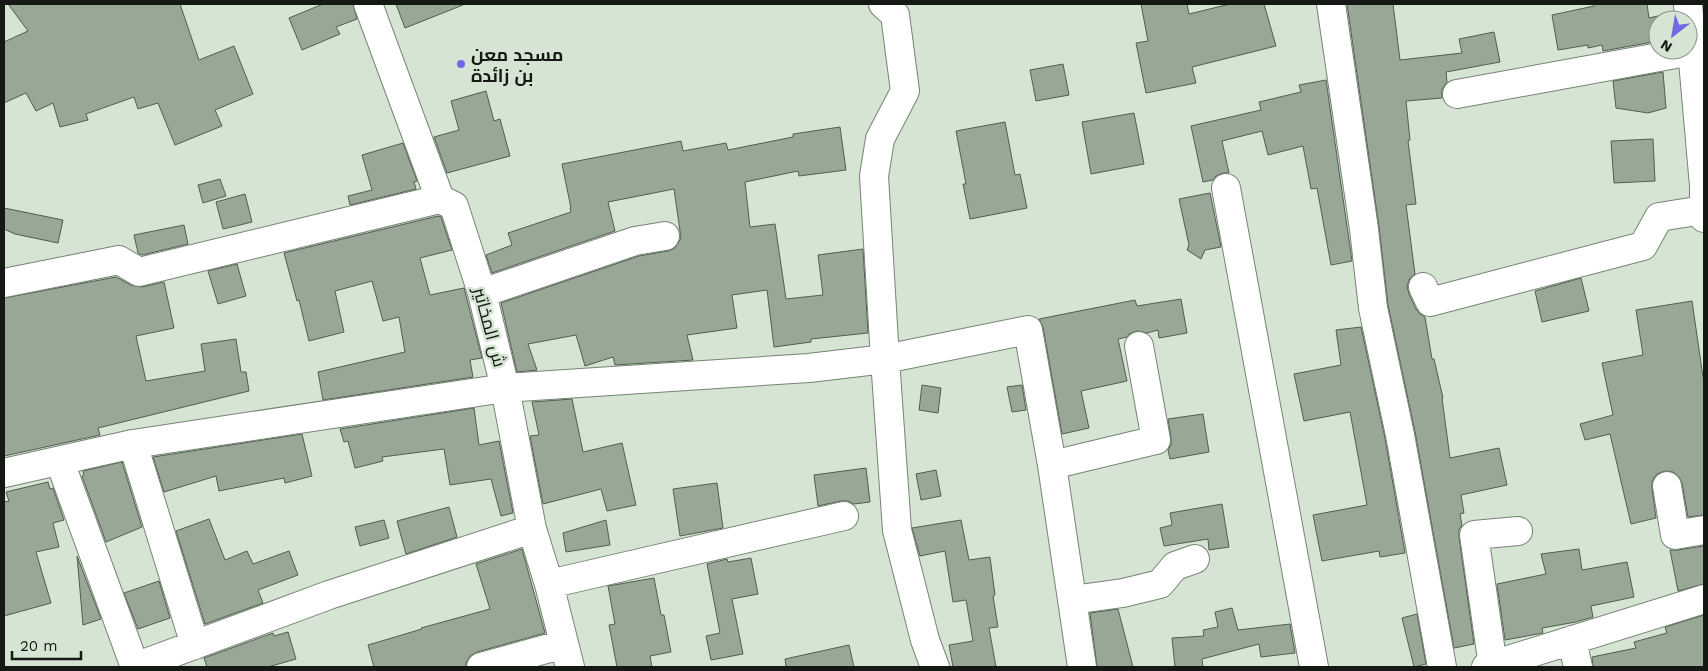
<svg xmlns="http://www.w3.org/2000/svg" width="1708" height="671" font-family="'Work Sans',Cairo,sans-serif">
<style>
.building{fill:#99a797;stroke:#515e50}
.lines{fill:none;stroke-linecap:round;stroke-linejoin:round}
.minor-casing{stroke:#768474;stroke-width:30}
.minor{stroke:#fff;stroke-width:28}
.poi-dot{fill:#7368e3;stroke:#d5e4d3;stroke-width:2}
.labels{text-anchor:middle;dominant-baseline:central;stroke-width:5;stroke-linejoin:round;paint-order:stroke}
.poi-label{font-size:18px;font-weight:bold;fill:#141913;stroke:#d5e4d3;text-anchor:start}
.street-label{font-size:18px;fill:#141913;stroke:#d5e4d3}
</style>
<rect width="100%" height="100%" fill="#d5e4d3"/>
<path class="building" d="M8 4H180L199 60 234 46 253 94 215 110 222 126 175 145 158 103 138 109 134 97 86 114 88 120 60 127 53 103 36 111 26 93 4 103V42L28 31Z
M323 4H353L357 19 336 27 340 34 302 50 289 18Z
M396 4H463V5L405 28Z
M1141 4H1187L1189 14 1230 4H1264L1276 46 1192 67 1196 83 1146 93 1136 43 1148 41Z
M1347 4H1393L1400 60 1462 53 1459 39 1494 32 1500 62 1446 72 1447 82 1442 89V98L1406 101 1410 140 1408 141 1416 204 1406 205 1415 274 1410 278 1407 286 1409 294 1416 309 1420 314 1425 317 1432 359H1434L1443 398H1442L1450 458 1499 448 1507 485 1461 495 1464 513 1460 514 1462 526 1459 529V537L1474 644 1454 648 1415 432 1388 305 1379 227Z
M1594 4H1647L1649 18 1658 16V41L1603 51 1602 45 1588 48V45L1558 50 1552 15 1594 6Z
M1063 64 1069 95 1036 101 1030 70Z
M1663 72 1666 108 1648 113 1616 108 1613 81Z
M1326 80 1352 261 1331 265 1317 188 1311 189 1303 146 1268 155 1262 131 1222 141 1229 173H1223L1216 176 1213 180 1203 182 1191 126 1261 110 1259 102 1301 92 1299 85Z
M486 91 494 121 500 119 510 156 447 173 434 137 459 130 451 101Z
M1134 113 1144 164 1091 174 1082 122Z
M1005 122 1015 175 1020 174 1027 208 970 219 963 184H966L956 131Z
M840 127 846 170 799 176 798 171 745 182 750 227 775 224 786 299 823 295 818 255 863 249 868 333 811 339V342L774 347 767 290 732 295 737 328 687 335 693 360 615 365 613 357 585 366 576 335 528 344 537 370 517 372 501 303 639 256 668 251 675 248 681 238 674 189 608 202 615 231 492 273 486 255 512 245 508 233 571 212 570 208H571L562 164 681 141 683 151 726 143 728 150 793 137V134Z
M1653 139 1655 181 1614 183 1611 141Z
M403 143 417 181 414 182 416 189 350 205 348 196 372 190 362 155Z
M220 179 226 196 203 203 198 185Z
M1210 193 1221 247 1205 250 1201 259 1187 250 1189 245 1179 199Z
M245 194 252 222 223 229 216 202Z
M4 208 63 220 58 243 15 234 4 229Z
M438 216 441 217 452 250 420 258 430 295 464 288 482 358 470 360 473 377 323 400 318 372 405 352 399 317 383 321 372 281 335 291 344 332 309 341 299 300 297 301 284 253Z
M184 225 188 244 142 255 138 253 134 235Z
M237 264 246 296 218 304 208 271Z
M116 277 131 285 142 287 164 282 174 328 136 336 146 381 205 371 201 344 236 339 241 372H246L249 391 98 428 100 435 4 456V298Z
M1581 278 1589 311 1542 322 1535 291Z
M1181 299 1187 333 1159 338 1158 330 1147 333 1137 331 1129 334 1127 337 1118 339 1127 381 1081 391 1089 428 1062 434 1043 327 1039 319 1135 300 1137 306Z
M1692 301 1703 377H1704V515L1688 517 1682 483 1679 477 1673 472 1665 471 1657 474 1652 481V489L1656 518 1631 524 1610 434 1585 440 1580 424 1613 415 1602 363 1643 355 1636 310Z
M1361 327 1385 438 1405 553 1380 557 1379 551 1322 561 1313 515 1367 505 1350 412 1304 421 1294 374 1341 365 1336 330Z
M922 385 941 388 938 413 919 410Z
M1022 385 1026 410 1012 412 1007 387Z
M572 399 583 452 622 443 636 505 607 511 601 489 543 504 530 436 539 435 532 402Z
M474 408 479 445 499 441 513 513 501 516 491 479 450 485 444 449 382 457 383 461 355 468 348 441 344 442 340 429Z
M1203 414 1209 452 1170 459 1168 450 1171 445V438L1168 419Z
M302 434 312 476 285 483 284 478 219 491 216 476 164 492 153 457Z
M122 462 142 527 106 542 82 476 84 475 83 471Z
M866 468 870 502 854 504 848 501H841L818 506 814 475Z
M936 470 941 496 921 500 916 474Z
M48 482 50 489 53 488 64 520 53 523 59 547 36 552 51 603 4 616V502L9 501 6 492Z
M717 483 723 528 680 536 673 489Z
M1222 504 1229 547 1209 550 1208 539 1164 546 1160 528 1172 525 1170 513Z
M449 507 457 537 406 554 397 521Z
M209 519 225 560 247 551 253 564 289 551 298 575 258 590 263 603 205 624 176 531Z
M384 520 389 538 360 546 355 527Z
M606 520 610 545 566 552 563 533Z
M961 520 969 560 990 557 995 595 993 596 998 627 989 628 996 667H953L949 645 973 641 966 600 953 602 945 551 920 556 912 528Z
M1704 546V584L1678 591 1670 550H1678Z
M522 549 545 633 477 652 470 656 466 663V667H374L368 645 422 629 421 628 490 609 476 564Z
M1579 549 1582 570 1627 562 1634 597 1591 606 1593 617 1576 622 1542 628 1543 633 1505 640 1497 584 1546 574 1541 554Z
M77 556 101 619 83 625Z
M751 558 758 594 732 599 743 654 711 660 706 636 720 633 707 564 727 559 728 562Z
M654 578 661 615H664L671 652 650 656 652 667H617L609 625 615 624 608 586Z
M159 581 170 618 138 629 124 593Z
M1232 608 1238 630 1290 624 1295 653 1261 657 1259 644 1202 659 1203 667H1175L1172 638 1204 636 1203 630 1218 627 1215 612Z
M1118 609 1133 667H1097L1090 613Z
M1417 614 1426 664 1414 667 1402 618Z
M1704 615V667H1593L1592 657 1636 648 1634 642 1667 633 1665 627Z
M288 632 296 659 268 667H207L204 658 273 633 274 636Z
M849 645 854 667H786L785 659Z"/>
<g class="lines">
<defs>
<path id="minor" d="M368 4 440 199 454 206 482 293 505 388 532 529 549 584 570 667
M883 4 895 15 905 91 880 139 874 176 885 359 897 530 925 640 935 667
M1331 4 1364 229 1373 308 1400 435 1442 667
M1688 4 1704 186V218
M1457 94 1692 51
M1226 188 1314 667
M4 283 119 260 139 272 440 199
M1423 287 1430 302 1643 246 1659 217 1703 210
M482 293 635 241 665 236
M133 444 195 645
M60 462 135 667
M1052 465 1156 440 1139 346
M4 473 133 444 505 388 809 368 885 359 1028 330 1052 465 1082 667
M1667 486 1675 535 1704 530
M549 584 844 516
M1072 600 1123 593 1160 584 1175 566 1195 559
M1572 640 1578 667
M1493 666 1474 535 1518 531
M135 667 329 595 532 529
M481 667 564 644
M1486 667 1704 599"/>
</defs>
<use href="#minor" class="minor-casing"/>
<use href="#minor" class="minor"/>
</g>
<circle class="poi-dot" cx="461" cy="64" r="5"/>
<g class="labels">
<g class="poi-label">
<text x="471" y="54">مسجد معن<tspan x="471" dy="21">بن زائدة</tspan></text>
</g>
<g class="street-label">
<text transform="translate(490 327) rotate(75)">ش المخاتير</text>
</g>
</g>
<rect width="1708" height="671" fill="none" stroke="#141913" stroke-width="10"/>
<g transform="translate(1673 35) rotate(211)"><circle r="24" fill="#d5e4d3" stroke="#889386"/>
<path d="M0-4L9 19L0 12L-9 19Z" fill="#7368e3"/>
<text y="-8" font-size="14" font-weight="bold" text-anchor="middle" fill="#141913">N</text>
</g>
<path d="M12 651v8h69v-8" fill="none" stroke="#141913" stroke-width="2.5"/>
<text x="20" y="651" font-size="15" fill="#141913" stroke="#d5e4d3" stroke-width="4" paint-order="stroke">20 m</text>
</svg>
